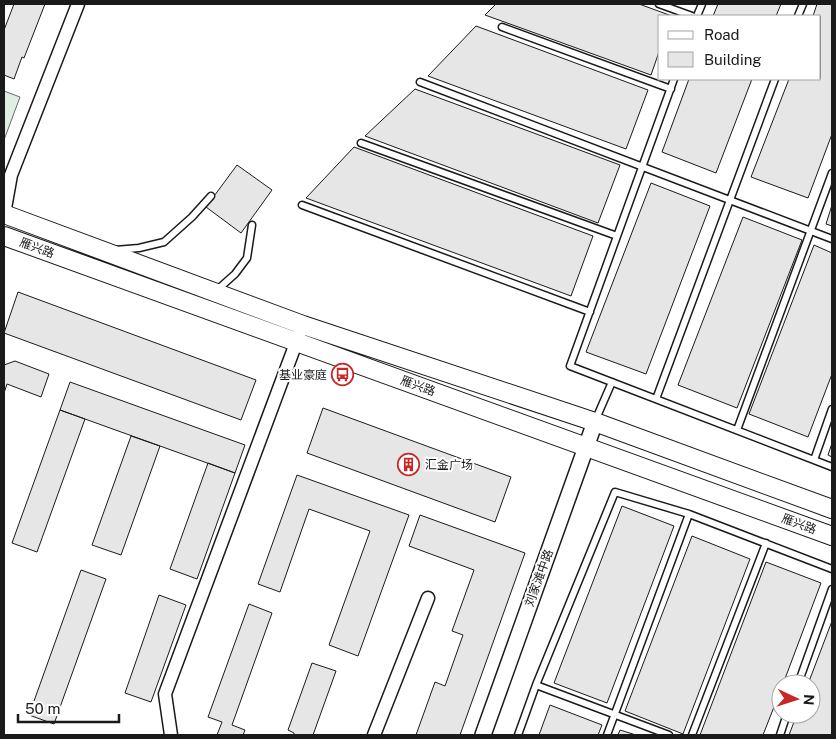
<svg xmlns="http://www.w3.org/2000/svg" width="836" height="739" font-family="'Public Sans','Noto Sans SC',sans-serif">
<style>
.green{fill:#e0efe3;stroke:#6a6a6a}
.building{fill:#e6e6e6;stroke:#1a1a1a}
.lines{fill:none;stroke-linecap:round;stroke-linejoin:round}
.service-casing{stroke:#1a1a1a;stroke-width:9}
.minor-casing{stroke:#1a1a1a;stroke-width:15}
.tertiary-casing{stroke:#1a1a1a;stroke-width:18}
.secondary-casing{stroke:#1a1a1a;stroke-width:20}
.service{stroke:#fff;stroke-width:6}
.minor{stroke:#fff;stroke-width:12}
.tertiary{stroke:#fff;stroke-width:15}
.secondary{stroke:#fff;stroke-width:18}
.labels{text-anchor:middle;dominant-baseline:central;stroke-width:4;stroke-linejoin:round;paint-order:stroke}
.street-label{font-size:12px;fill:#1a1a1a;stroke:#fff}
.poi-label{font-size:12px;fill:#1a1a1a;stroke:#fff;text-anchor:end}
</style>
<rect width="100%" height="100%" fill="#fff"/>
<path class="green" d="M4 91 20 97 4 140Z"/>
<path class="building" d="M14 4H45L24 58 22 57 14 79 4 75V30Z
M496 4H639L672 16H660V49L651 75 485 15Z
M718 4H781L776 16H713Z
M817 4H832V134L808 198 751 177 789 79H820V16H813Z
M476 26 648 90 626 149 428 76Z
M689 79H752L716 173 662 152Z
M415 89 620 165 598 223 365 136Z
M354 147 593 236 571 296 306 198Z
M237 165 272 190 241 233 206 207Z
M651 183 710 206 646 374 586 352Z
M832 205V226L826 224Z
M743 217 802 240 737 408 678 385Z
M814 245 832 253V374L808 437 749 414Z
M18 292 256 380 241 420 4 333Z
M15 361 49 374 41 397 7 384 4 393V365Z
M70 382 245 445 235 473 60 410Z
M323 408 511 477 495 522 307 453Z
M60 410 85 419 37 552 12 543Z
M131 436 160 446 121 555 92 545Z
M832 443V457L828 455Z
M208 463 235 473 197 579 170 569Z
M297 475 409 515 358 656 329 645 370 531 309 509 280 592 258 584Z
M622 506 674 526 607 703 554 683Z
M420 515 525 553 460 735H416L435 682 445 686 463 635 452 631 474 570 409 546Z
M692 536 750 559 683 734 625 711Z
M766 562 821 583 783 684H781V689L763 735H700Z
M81 570 106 579 54 724 29 715Z
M159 595 186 605 151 702 125 693Z
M249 604 272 613 232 725 245 730 243 735H217L222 722 208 717Z
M832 621V735H789L797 714H811V684H808Z
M312 663 336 671 313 735H294V733L288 730Z
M550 705 602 725 598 735H539Z
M620 730 636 735H618Z"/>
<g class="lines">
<defs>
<path id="service" d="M659 4 692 16
M697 16 702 4
M798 16 803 4
M502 27 671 89
M674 79 570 366 832 467
M420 82 832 239
M361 143 617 236
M302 205 590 312
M115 250 139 248 164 242 192 217 211 196
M216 291 235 274 247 258 252 225
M656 399 775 79
M595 421 612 382
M737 430 832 173
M814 460 832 409
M798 684 832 589
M536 685 669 735
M518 735 536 685 615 492 689 514 832 569
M607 735 689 514
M692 735 766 543
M780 735 787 714"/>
<path id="minor" d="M4 214 11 175 78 4
M171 735 165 694 299 335
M374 735 428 598"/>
<path id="tertiary" d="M483 735 595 422"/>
<path id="secondary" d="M4 214 303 325 595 422 832 509
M4 236 832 536"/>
</defs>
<use href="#service" class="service-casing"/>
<use href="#minor" class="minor-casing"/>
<use href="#tertiary" class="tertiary-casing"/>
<use href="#secondary" class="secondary-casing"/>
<use href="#service" class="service"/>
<use href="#minor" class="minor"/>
<use href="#tertiary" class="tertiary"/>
<use href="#secondary" class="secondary"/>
</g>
<defs>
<symbol id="bus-ring" viewBox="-11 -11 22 22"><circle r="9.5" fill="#fff" stroke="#c62828" stroke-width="1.5"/><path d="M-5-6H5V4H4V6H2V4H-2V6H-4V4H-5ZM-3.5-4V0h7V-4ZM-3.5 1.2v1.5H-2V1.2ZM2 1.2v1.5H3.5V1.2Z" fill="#c62828"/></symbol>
<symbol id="building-ring" viewBox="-11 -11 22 22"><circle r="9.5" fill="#fff" stroke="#c62828" stroke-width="1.5"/><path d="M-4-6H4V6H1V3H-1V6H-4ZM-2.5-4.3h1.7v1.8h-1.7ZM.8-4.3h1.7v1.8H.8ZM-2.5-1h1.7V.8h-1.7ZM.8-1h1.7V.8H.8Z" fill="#c62828"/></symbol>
</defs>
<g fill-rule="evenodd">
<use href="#bus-ring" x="330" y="362" width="25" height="25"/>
<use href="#building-ring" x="396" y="452" width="25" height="25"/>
</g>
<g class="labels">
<g class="street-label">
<text transform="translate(37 248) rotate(20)">雁兴路</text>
<text transform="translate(418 386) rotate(20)">雁兴路</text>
<text transform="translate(799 524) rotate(20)">雁兴路</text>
<text transform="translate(539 578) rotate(-70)">刘家滩中路</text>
</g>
<g class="poi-label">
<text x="327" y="375">基业豪庭</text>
<text x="425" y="465" text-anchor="start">汇金广场</text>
</g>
</g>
<rect width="836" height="739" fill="none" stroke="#1a1a1a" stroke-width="10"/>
<rect x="658" y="15" width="162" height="65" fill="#ffffff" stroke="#a3a3a3"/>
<rect x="668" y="31" width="25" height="8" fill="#ffffff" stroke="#a3a3a3"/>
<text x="704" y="40" font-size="15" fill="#1a1a1a">Road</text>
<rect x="668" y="52" width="25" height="15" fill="#e6e6e6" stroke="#a3a3a3"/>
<text x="704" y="65" font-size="15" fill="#1a1a1a">Building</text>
<g transform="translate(796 699) rotate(94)"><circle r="24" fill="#ffffff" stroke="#a3a3a3"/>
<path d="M0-4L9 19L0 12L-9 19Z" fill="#c62828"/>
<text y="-8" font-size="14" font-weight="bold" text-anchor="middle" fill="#1a1a1a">N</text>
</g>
<path d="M18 714v8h101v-8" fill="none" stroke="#1a1a1a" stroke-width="2.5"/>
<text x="25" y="714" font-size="15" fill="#1a1a1a" stroke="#ffffff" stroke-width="4" paint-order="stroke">50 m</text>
</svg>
